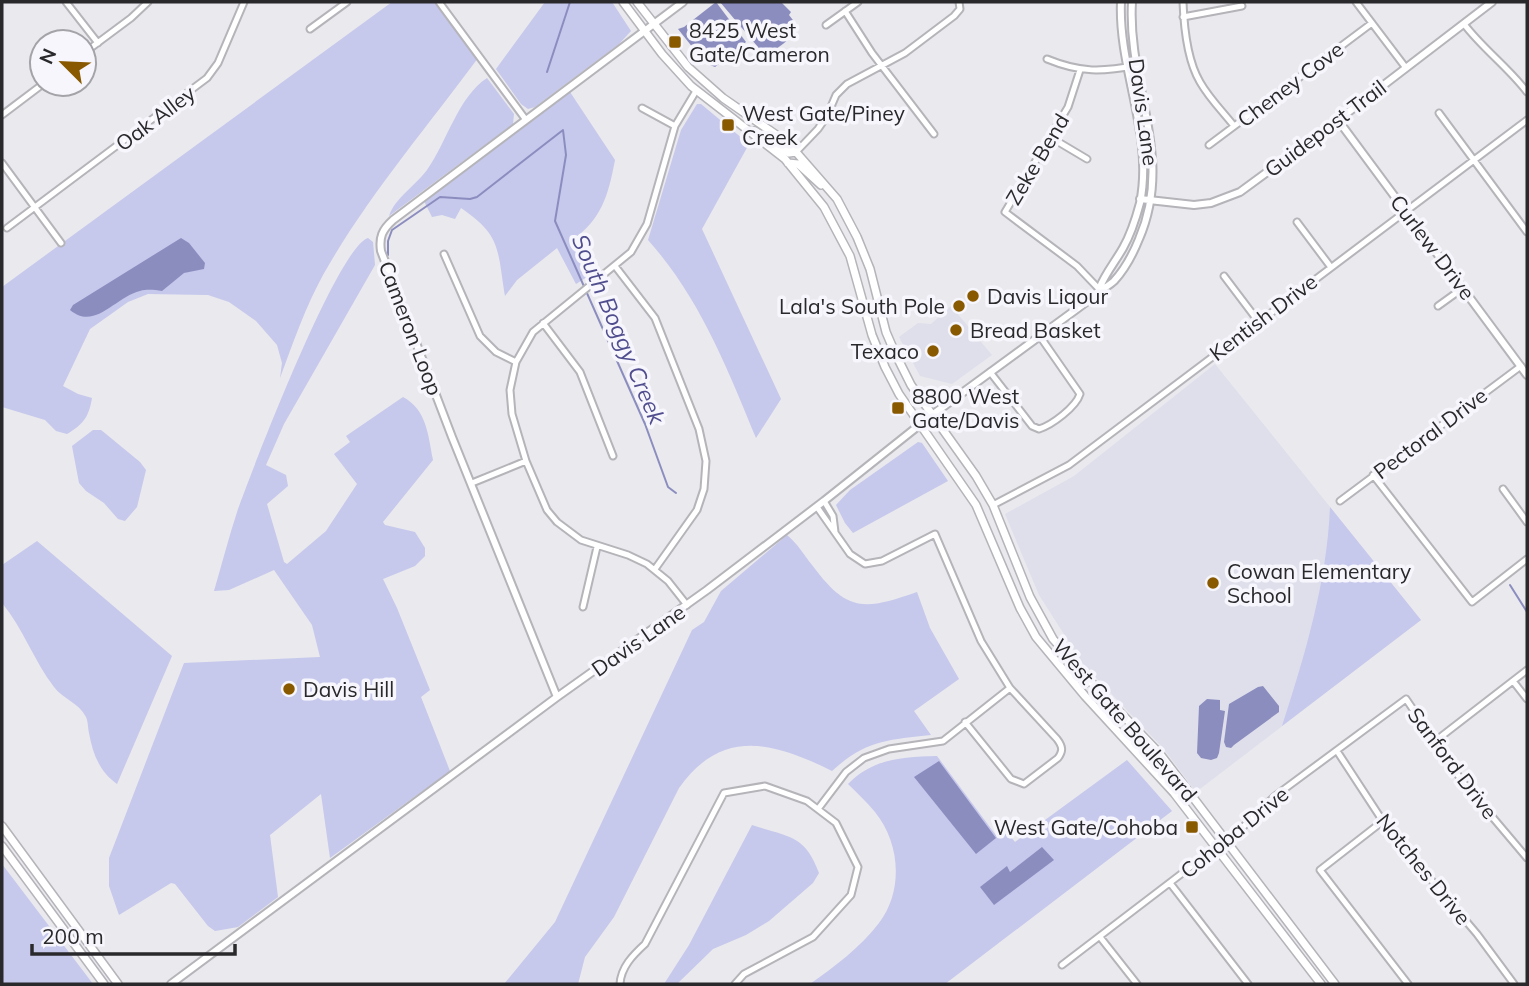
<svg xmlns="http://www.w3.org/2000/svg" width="1529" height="986" font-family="Mulish,sans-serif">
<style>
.built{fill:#dfdfec}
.green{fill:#c6c8ec}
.water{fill:#8c8dbf}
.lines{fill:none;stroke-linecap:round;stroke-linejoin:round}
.stream{stroke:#8c8dbf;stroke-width:2}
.minor-casing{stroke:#b4b4b9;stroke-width:9}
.tertiary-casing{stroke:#b4b4b9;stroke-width:10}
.secondary-casing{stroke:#b4b4b9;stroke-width:10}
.minor{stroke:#fff;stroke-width:5}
.tertiary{stroke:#fff;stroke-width:6}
.secondary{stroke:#fff;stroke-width:7}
.poi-dot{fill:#895900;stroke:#f6f6fc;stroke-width:2.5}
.labels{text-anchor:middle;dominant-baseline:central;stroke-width:7;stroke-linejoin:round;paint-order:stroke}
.poi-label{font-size:21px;fill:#29292b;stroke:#f6f6fc;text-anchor:start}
.street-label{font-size:21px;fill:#29292b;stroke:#f6f6fc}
.water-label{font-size:23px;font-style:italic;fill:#514e8f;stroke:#f6f6fc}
</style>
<rect width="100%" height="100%" fill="#e9e9ee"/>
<path class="built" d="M951 306 992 355 952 384 920 376 899 337 918 323 931 324Z
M1215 364 1421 620 1196 792 1163 748 1083 664 1039 595 1005 514 1074 476Z"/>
<path class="green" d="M392 2H434L478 58C425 130 367 197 323 275 305 308 293 343 280 378L282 363 277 345 256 321 229 302 208 295 148 294 128 302 90 329 63 386 78 394 92 398C89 416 84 424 67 434L56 431 45 420 2 407V287Z
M545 2H612L631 31 619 44 535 107 528 109 521 104 496 69Z
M487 78 514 114 513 124 389 216C395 198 416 185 427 170 447 142 458 97 487 78Z
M570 92 615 160C608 196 602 219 571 241L590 275 576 284 557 248 517 280 505 296C497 249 502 236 461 208L455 219 442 215 432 217 424 201Z
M697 104H701L749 144 702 229 781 399 756 438C727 368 700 298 648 240L681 130Z
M368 238 373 242 375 265 284 424 266 465 286 475 288 486 267 504 284 562 287 564 326 531 357 484 334 454 350 442 346 436 403 397C427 410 428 435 433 460L383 522 385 525 415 532 425 548V556L415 566 383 579 397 608 430 690 421 697 450 771 330 858 321 794 270 835 278 897 238 927 215 931 208 926 175 884 171 883 119 915 109 886V858L184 663 320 657 312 625 274 570 229 590 214 591C222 564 229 536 238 509 253 468 337 248 368 238Z
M93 430H101L106 434 140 462 146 470 137 507 125 521 118 519 104 503 86 491 79 483 72 446Z
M918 442 922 443 948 481 853 533 845 523 836 505 850 490Z
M1330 507 1421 620 1282 726C1305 655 1327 582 1330 507Z
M787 535C797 543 804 555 812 565 847 612 863 611 917 592L930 628 959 679 914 711 931 735C887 740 866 740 832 771 774 742 722 727 679 788L614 917 585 957 578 984H504L555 922 692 630 704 622 721 591Z
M37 541 172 656 117 784C99 771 93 754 89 733 88 728 88 721 86 717 79 703 63 699 54 687 34 661 23 628 2 603V565Z
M937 756 998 838 1007 832 1015 842 1127 760 1172 811 945 984H810C834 967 861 947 879 923 904 890 900 843 875 812 867 802 857 793 848 784 873 758 904 757 937 756Z
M752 825C788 837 805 834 819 873L813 883 769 921 746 935 713 949 677 984H664L689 945Z
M2 864 93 984H2Z"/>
<path class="water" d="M716 2 746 42 715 67 705 63 678 29 684 27Z
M720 2H781L791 12 789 15 796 24C793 39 777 51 763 53Z
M181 238 189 243 205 263 204 269 184 273 162 291C155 290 147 289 140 291 115 297 95 331 70 310L73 305Z
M1263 686 1279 706V712L1234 745 1231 748 1226 747 1224 742 1229 704 1258 687Z
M1207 699 1220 700V710L1225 711 1219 753 1217 758 1211 760 1201 758 1197 753 1199 706Z
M939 761 996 838 976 854 914 777Z
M1042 847 1054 860 994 905 980 887 1007 866 1010 872Z"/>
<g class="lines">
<path class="stream" d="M547 72 570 2
M388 255V241L392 230 440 197 470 199 477 197 563 130 566 155 555 221 645 424 668 487 676 493
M1510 585 1527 612"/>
<defs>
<path id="minor" d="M66 2 98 43
M439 2 526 120
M1183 2C1184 28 1187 60 1200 82 1209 98 1223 112 1234 126
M1356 2 1406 68
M845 11 872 53 934 134
M1183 17 1242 6
M1464 24C1483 49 1508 67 1527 92
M826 25 858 2
M310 29 347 2
M84 53 131 18 148 2
M1047 59C1081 73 1102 72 1138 65
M1080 70 1068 107 1005 212 1077 266 1099 289
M642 108 675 126
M1439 113 1527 232
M2 115 43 84
M1050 137 1087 159
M1209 145 1372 23
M796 152 818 129 827 116 836 95 847 84 905 53 954 16 960 9 959 2
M2 163 61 243
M1297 222 1330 266
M7 228 207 78 218 63 244 2
M444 254 480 336 496 352 516 362
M615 266 655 318 699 429 706 461 704 489 697 510 655 569
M1224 276 1258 321
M1438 306 1463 288
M543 323 580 372 613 456
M990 372 1032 426 1039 429C1052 425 1076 407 1080 394L1039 335
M1373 475 1472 602 1527 559
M472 483 526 461
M1503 489 1527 522
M824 501 833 516 835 532
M1340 501 1521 366
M993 505 1069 465 1527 120
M817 507 850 554 865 564 882 561 935 534 981 641 1010 688
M687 605 668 581 647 564 628 555 581 540 557 522 547 510 526 461 512 414 510 390 516 362 533 332 631 252 647 224 675 126 696 91
M583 607 597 547
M1513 681 1527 699
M1434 742 1527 670
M1337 751 1388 829 1477 934 1514 984
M818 809 846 772 864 758 889 749 943 741 1010 688 1057 739C1063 747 1063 751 1058 758L1024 784 1011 779 965 722
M1383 821 1320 870 1408 984
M1170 883 1248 984
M1100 937 1137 984
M1062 965 1244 826 1275 796 1406 699 1462 781 1527 858
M620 984C621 967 633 955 645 944L724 793 765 786 807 801 836 823 858 867 851 895 813 937 744 974 735 984"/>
<path id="tertiary" d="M1338 120 1527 375
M1140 199 1194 205 1211 203 1240 192 1338 120 1492 2
M1099 289C1105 274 1115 262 1123 248 1131 234 1136 218 1140 203 1154 135 1118 69 1121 2
M557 697 452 437 381 251C379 237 382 230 393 220L683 2
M171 984 557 697 707 590 824 501 932 415 1089 300C1097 291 1108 287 1114 281 1125 269 1133 254 1139 239 1175 156 1127 85 1132 2"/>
<path id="secondary" d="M623 2 662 54 691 86 785 159 824 207 850 256 872 335 885 367 899 394 976 505 1020 608 1036 637 1085 696 1174 793 1321 984
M637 2 688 67 723 98 775 134 796 152 837 199 857 237 870 269 886 332 895 353 911 385 976 476 993 505 1030 597 1053 639 1090 681 1160 754 1335 984
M755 131 789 153 796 152
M788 163 798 164 821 185
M1068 670 1085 683 1090 681
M2 826 118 984
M2 846 104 984"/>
</defs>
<use href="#minor" class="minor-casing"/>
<use href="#tertiary" class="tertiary-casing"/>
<use href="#secondary" class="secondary-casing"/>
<use href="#minor" class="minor"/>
<use href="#tertiary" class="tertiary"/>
<use href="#secondary" class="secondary"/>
</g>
<g class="poi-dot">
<rect x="668" y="35" width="14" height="14" rx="3.5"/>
<rect x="721" y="118" width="14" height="14" rx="3.5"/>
<circle cx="973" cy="296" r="7"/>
<circle cx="959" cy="306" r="7"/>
<circle cx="956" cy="330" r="7"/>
<circle cx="933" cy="351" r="7"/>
<rect x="891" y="401" width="14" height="14" rx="3.5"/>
<circle cx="1213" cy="583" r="7"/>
<circle cx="289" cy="689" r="7"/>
<rect x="1185" y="820" width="14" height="14" rx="3.5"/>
</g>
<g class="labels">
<g class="poi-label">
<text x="689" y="30">8425 West<tspan x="689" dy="24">Gate/Cameron</tspan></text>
<text x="742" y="113">West Gate/Piney<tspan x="742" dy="24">Creek</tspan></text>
<text x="987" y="296">Davis Liqour</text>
<text x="945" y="306" text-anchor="end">Lala's South Pole</text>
<text x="970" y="330">Bread Basket</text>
<text x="919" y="351" text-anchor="end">Texaco</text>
<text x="912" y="396">8800 West<tspan x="912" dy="24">Gate/Davis</tspan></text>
<text x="1227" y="571">Cowan Elementary<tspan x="1227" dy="24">School</tspan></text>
<text x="303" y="689">Davis Hill</text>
<text x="1178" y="827" text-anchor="end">West Gate/Cohoba</text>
</g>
<g class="street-label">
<text transform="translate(1290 84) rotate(-37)">Cheney Cove</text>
<text transform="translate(1144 112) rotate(82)">Davis Lane</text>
<text transform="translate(155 118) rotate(-37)">Oak Alley</text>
<text transform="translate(1325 128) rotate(-37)">Guidepost Trail</text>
<text transform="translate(1037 159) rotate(-59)">Zeke Bend</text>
<text transform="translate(1433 247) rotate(53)">Curlew Drive</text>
<text transform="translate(1263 317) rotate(-37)">Kentish Drive</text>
<text transform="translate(411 328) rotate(69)">Cameron Loop</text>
<text transform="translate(1430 433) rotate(-37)">Pectoral Drive</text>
<text transform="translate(638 640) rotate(-35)">Davis Lane</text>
<text transform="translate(1125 720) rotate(49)">West Gate Boulevard</text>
<text transform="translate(1453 763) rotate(53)">Sanford Drive</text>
<text transform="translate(1234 832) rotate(-39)">Cohoba Drive</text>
<text transform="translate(1424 869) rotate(51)">Notches Drive</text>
</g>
<g class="water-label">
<text transform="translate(619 329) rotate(67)">South Boggy Creek</text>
</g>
</g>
<rect width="1529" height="986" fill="none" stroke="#29292b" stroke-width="7"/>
<g transform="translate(63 63) rotate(294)"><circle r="33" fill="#f6f6fc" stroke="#a4a4a8" stroke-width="2"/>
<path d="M0-5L12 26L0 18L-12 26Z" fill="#895900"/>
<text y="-10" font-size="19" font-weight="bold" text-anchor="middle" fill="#29292b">N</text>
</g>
<path d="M32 944v10h203v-10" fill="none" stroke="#29292b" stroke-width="3.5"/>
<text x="42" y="944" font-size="21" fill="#29292b" stroke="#f6f6fc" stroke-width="5" paint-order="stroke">200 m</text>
</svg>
